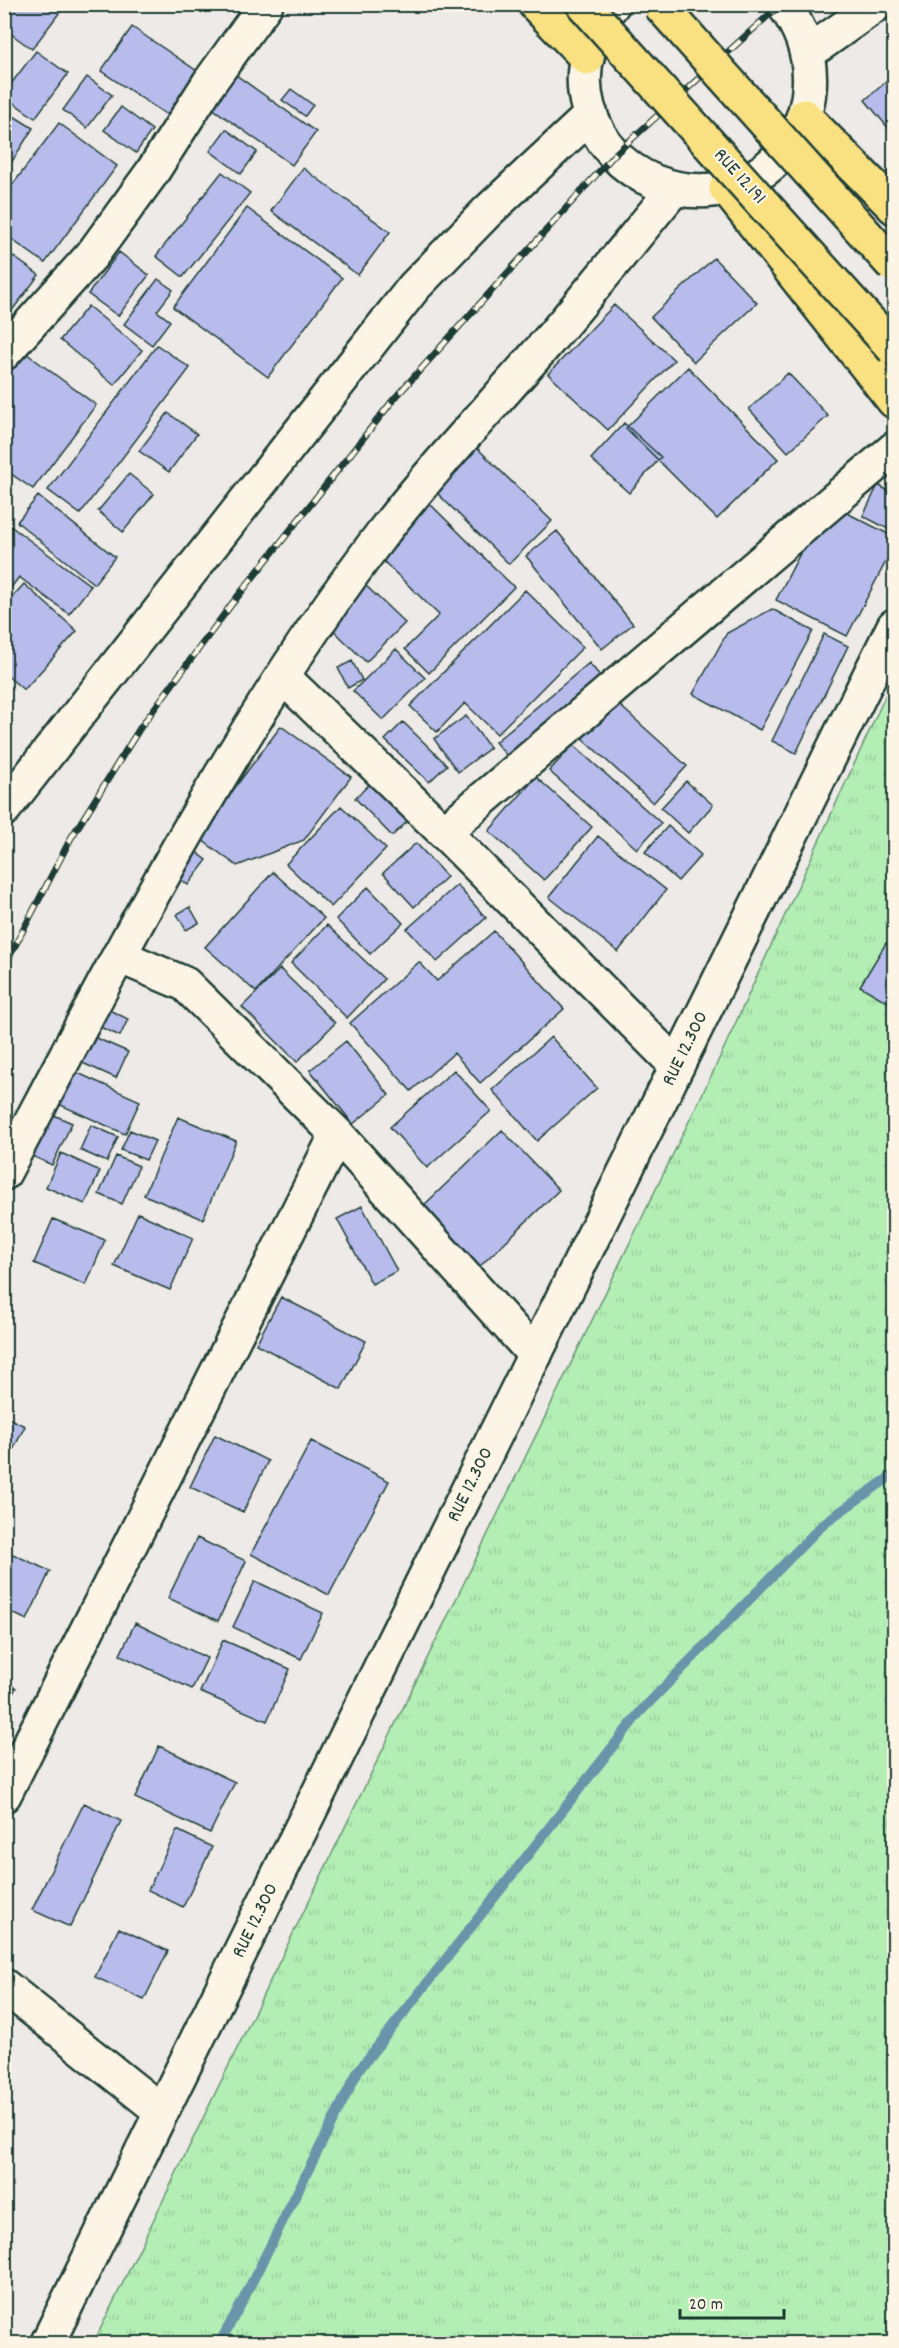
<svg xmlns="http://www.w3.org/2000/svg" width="899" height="2348" font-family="Dekko,sans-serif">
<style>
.grass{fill:url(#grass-tufts);stroke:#699674;stroke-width:1.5}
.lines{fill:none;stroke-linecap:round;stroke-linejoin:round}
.stream{stroke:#6a94aa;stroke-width:10}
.building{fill:#b7bced;stroke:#1f3d34;stroke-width:1.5}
.street-casing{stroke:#1f3d34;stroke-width:38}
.secondary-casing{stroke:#1f3d34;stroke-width:38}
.primary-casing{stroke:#1f3d34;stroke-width:38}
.street{stroke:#fcf5e5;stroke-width:33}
.secondary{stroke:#fcf5e5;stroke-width:33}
.primary{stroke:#f9e181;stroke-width:33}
.rail-casing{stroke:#1f3d34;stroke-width:7}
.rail{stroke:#fcf5e5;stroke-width:4.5;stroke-dasharray:14;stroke-linecap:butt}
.primary-bridge-casing{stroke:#1f3d34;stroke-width:38;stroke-linecap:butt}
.primary-bridge{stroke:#f9e181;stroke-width:33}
.labels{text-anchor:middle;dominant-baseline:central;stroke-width:4.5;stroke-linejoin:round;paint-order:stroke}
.street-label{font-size:20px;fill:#1f3d34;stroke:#fcf5e5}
</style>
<defs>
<pattern id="grass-tufts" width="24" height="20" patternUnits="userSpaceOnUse" patternTransform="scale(1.5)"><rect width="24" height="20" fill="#b3efb5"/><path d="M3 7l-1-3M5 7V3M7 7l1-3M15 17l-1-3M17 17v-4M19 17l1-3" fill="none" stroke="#9ace9c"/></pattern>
</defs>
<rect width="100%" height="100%" fill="#eeeae7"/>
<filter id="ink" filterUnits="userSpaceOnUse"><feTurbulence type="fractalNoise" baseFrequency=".0167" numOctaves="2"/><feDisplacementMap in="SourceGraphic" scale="12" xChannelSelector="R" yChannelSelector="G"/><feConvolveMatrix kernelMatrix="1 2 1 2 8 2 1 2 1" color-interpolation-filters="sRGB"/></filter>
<g filter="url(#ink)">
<path class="grass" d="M894 677V2343L93 2344 714 1070Z"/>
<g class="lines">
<path class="stream" d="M219 2344 241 2304 358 2071 640 1712 824 1523 894 1474"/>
</g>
<path class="building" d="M5 4H66L32 49 4 29Z
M132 27 197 71 167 115 101 71Z
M36 51 68 74 35 118 4 96V93Z
M229 70 316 132 292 165 205 103Z
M894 75V135L865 100Z
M87 77 112 95 87 128 63 110Z
M291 89 313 105 305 116 282 100Z
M121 107 152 130 136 153 104 130Z
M4 110 33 128 11 163 4 159Z
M59 123 117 166 45 263 4 234V196Z
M226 129 257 152 241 174 210 151Z
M303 168 390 232 358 275 271 211Z
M222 172 250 193 183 277 156 256Z
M247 208 342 278 268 377 173 307Z
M4 250 39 275 4 321Z
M119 252 149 275 118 316 88 294Z
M714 258 757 303 694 362 651 317Z
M158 279 173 290 157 311 170 321 152 345 124 324Z
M614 305 674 360 608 430 548 374Z
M88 306 142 350 114 385 60 340Z
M157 345 190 368 80 514 48 490Z
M23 351 96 405 33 489 4 469V376Z
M688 367 778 459 717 519 626 428Z
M788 373 828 416 788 452 749 409Z
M168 413 197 434 169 472 139 451Z
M624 423 661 457 629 493 591 459Z
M476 447 552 521 509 564 433 489Z
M129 474 154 494 123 532 98 511Z
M878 485 894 494V532L863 516Z
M38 496 115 557 94 584 17 522Z
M426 500 514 587 429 673 405 649 439 615 374 552Z
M847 513 894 537V546L847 636 776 600 807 540Z
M5 522 91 586 69 614 19 577 4 597Z
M557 531 633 624 602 649 526 556Z
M363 583 405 623 366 662 325 622Z
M24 584 77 631 24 690 4 673V606Z
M525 590 583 647 497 734 465 703 437 732 410 706Z
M772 609 813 631 760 730 693 694 727 633Z
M824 634 848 646 796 753 772 741Z
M396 649 425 678 383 720 353 691Z
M352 661 362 680 348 688 338 668Z
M589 663 608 685 514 764 495 742Z
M616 702 687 766 653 803 582 738Z
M466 716 490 748 458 772 434 739Z
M403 722 447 765 429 782 385 740Z
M281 726 351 777 304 840 237 866 198 837Z
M573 745 661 823 637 849 549 771Z
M536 777 592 827 544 880 489 831Z
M373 781 410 819 392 836 355 798Z
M686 781 713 805 688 833 661 808Z
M341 806 386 849 331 907 286 864Z
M668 826 701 855 678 881 645 852Z
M598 836 666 890 618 952 549 897Z
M184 843 207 860 188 885 165 867Z
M416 843 447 877 414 907 383 873Z
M273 872 324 918 256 992 205 947Z
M457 885 486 918 437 962 407 929Z
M368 887 403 923 370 954 336 919Z
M190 907 199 923 186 930 177 914Z
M327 925 384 979 347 1018 291 963Z
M494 931 564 1009 480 1083 454 1053 411 1091 350 1023 419 962 437 981Z
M886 943 894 948V1006L860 986Z
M280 969 335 1023 297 1062 242 1007Z
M105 1008 128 1019 120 1036 98 1026Z
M78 1030 128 1052 116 1078 67 1056Z
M551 1037 597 1088 537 1141 492 1090Z
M346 1041 389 1095 353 1124 310 1070Z
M69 1069 140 1101 125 1134 54 1102Z
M454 1070 491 1111 427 1168 390 1127Z
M40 1109 72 1123 52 1165 21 1151Z
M178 1117 236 1141 203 1219 144 1195Z
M91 1125 118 1137 107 1162 80 1150Z
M130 1130 155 1141 146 1160 121 1150Z
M502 1130 559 1190 476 1270 419 1210Z
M61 1153 100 1171 85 1204 46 1187Z
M116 1156 139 1166 122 1204 99 1194Z
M362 1206 397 1271 372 1284 337 1219Z
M138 1213 193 1238 170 1290 114 1266Z
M53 1219 105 1240 86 1285 34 1263Z
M281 1297 366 1341 341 1389 256 1344Z
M4 1416 25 1426 4 1468Z
M215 1435 268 1461 243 1512 190 1487Z
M311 1441 389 1481 329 1595 251 1554Z
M197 1538 246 1561 218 1621 168 1598Z
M4 1550 50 1571 27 1620 4 1609Z
M255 1581 323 1613 301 1659 233 1627Z
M135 1623 207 1658 192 1689 120 1655Z
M223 1640 290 1669 267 1721 200 1692Z
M4 1683 16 1688 4 1711Z
M159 1746 235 1782 210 1833 135 1798Z
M84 1803 121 1821 70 1927 32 1910Z
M177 1830 212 1847 183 1907 148 1890Z
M119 1928 168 1951 144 2000 95 1977Z"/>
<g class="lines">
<defs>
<path id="street" d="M4 353 92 255 151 174 209 83 266 4
M283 677 444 832 677 1066
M444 832 894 449
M119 956 185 984 337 1134 535 1355
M4 1795 337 1134
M4 1986 161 2111"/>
<path id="secondary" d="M613 4C589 32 578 71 588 107 598 142 621 168 655 182 767 225 856 100 783 4
M808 53 877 4
M4 809 414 287 487 212 591 115
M4 1173C117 959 227 741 372 547 425 476 487 412 544 346 588 295 631 241 674 189
M47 2344 894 626"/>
<path id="primary" d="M535 4 587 58
M804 116 894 207
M726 188 894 401"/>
</defs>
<use href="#street" class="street-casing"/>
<use href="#secondary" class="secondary-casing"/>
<use href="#primary" class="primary-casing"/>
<use href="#street" class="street"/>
<use href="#secondary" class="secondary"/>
<use href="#primary" class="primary"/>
<defs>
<path id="rail" d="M4 967 71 838 140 728 231 605 394 399 614 155 781 4"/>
</defs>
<use href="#rail" class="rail-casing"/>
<use href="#rail" class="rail"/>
<defs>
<path id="primary-bridge" d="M583 4 894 349
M659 4 894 266"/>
</defs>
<use href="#primary-bridge" class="primary-bridge-casing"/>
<use href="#primary-bridge" class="primary-bridge"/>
</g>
</g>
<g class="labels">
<g class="street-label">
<text transform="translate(739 177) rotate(48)">RUE 12.191</text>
<text transform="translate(686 1049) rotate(-64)">RUE 12.300</text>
<text transform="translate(471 1485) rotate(-64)">RUE 12.300</text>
<text transform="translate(256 1921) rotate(-64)">RUE 12.300</text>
</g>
</g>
<rect width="899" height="2348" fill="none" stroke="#fcf5e5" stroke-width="24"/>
<rect x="12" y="12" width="875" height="2324" fill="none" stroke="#1f3d34" stroke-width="2" filter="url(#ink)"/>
<path d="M680 2309v9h104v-9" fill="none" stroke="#1f3d34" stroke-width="3"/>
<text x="689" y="2309" font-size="18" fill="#1f3d34" stroke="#fcf5e5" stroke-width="4.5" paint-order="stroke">20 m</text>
</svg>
